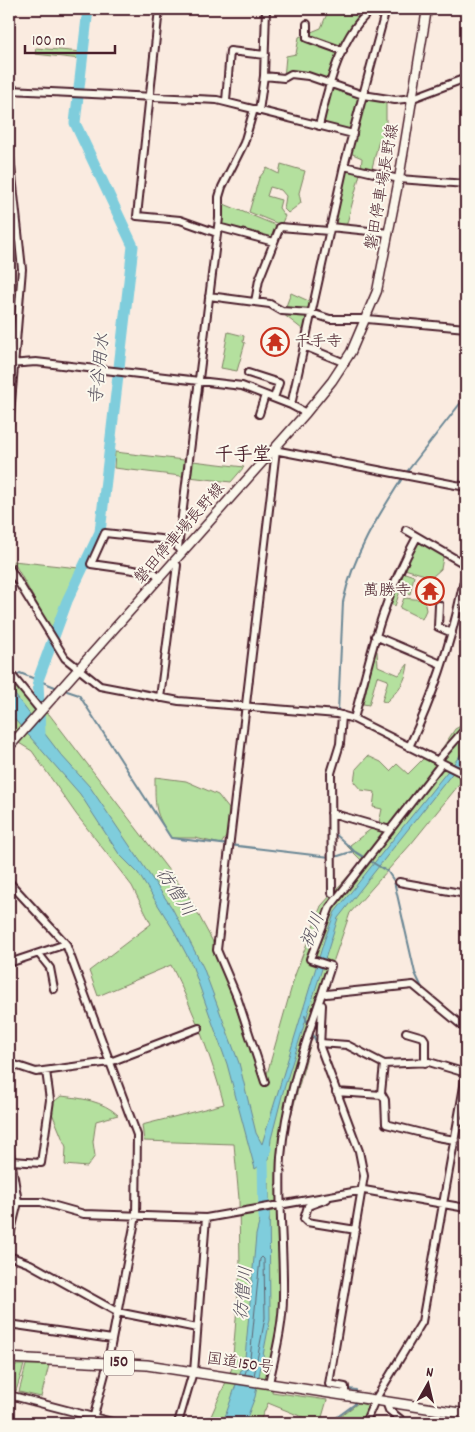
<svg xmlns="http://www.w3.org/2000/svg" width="475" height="1432" font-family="Dekko,'Klee One',sans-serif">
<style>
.green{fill:#b4e09e;stroke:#7f8064}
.water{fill:#7fcddc;stroke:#6a8795}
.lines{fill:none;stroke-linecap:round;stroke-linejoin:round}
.shore{stroke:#5f6572;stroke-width:1}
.stream{stroke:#6a8795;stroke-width:2}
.river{stroke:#7fcddc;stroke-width:11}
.minor-casing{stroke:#4a1f2b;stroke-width:10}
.major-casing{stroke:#4a1f2b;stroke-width:11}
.highway-casing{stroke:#4a1f2b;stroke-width:12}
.minor{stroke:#fbf7ec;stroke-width:6}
.major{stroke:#fbf7ec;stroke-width:8}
.highway{stroke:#fbf7ec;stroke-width:9}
.labels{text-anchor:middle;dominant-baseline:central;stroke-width:4;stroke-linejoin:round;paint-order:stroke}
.shield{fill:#fbf7ec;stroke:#7f6065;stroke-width:1}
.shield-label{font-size:15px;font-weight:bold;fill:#4a1f2b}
.street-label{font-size:16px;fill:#4a1f2b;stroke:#fbf7ec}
.poi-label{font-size:16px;fill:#4a1f2b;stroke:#fbf7ec;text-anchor:start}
.water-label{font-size:18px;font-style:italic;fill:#5a5360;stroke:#fbf7ec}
.quarter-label{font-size:19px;font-weight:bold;fill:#4a1f2b;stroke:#fbf7ec}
</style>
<rect width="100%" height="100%" fill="#faebe0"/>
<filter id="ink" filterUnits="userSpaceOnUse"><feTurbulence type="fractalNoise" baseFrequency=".02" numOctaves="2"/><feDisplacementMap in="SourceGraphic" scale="10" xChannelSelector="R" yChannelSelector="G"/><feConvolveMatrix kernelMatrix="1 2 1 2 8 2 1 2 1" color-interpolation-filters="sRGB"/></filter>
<g filter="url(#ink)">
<path class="green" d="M329 9H341L358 15 331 84 360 94 355 122 363 95 386 99V141L379 140 371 172 361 170 346 227H330L344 166 361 169 362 158 348 152 353 134 319 126 331 84 299 74 284 78 286 56 296 54 299 37 321 28Z
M36 48 82 52 81 59 35 54Z
M281 164 305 171 299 193 301 203 288 213 284 209 286 196 281 190 270 187 267 196 281 200 279 208 285 216 281 225 249 212 259 178 267 168 279 174Z
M219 202 280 227 274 242 218 227Z
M291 293 313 303 311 313 289 312 309 316 307 333 283 314Z
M228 332 244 336 243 342 245 343 237 371 221 368Z
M115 452 244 467 231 482 114 468Z
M417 537 444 552 441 569 432 577 401 568Z
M13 561 79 568 51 629Z
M399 571 414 576 410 594 400 591 395 606 386 602Z
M404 598 424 600 426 610 422 619 400 608Z
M375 651H377L378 666 399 675 408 664C406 682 399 690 386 702L382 701 388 680 377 676 369 705 363 704Z
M9 675 35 711 49 714 189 897 212 940 260 1076 265 1081 295 975 321 906 362 861 347 846 353 850 350 845 379 823 382 809 373 807 375 792 361 790 354 782 356 769 368 756 381 762 390 771 397 764 408 774 425 757 435 759 455 729 466 723V776L411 844 350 913 330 971 279 1160 282 1319 272 1392 327 1400 322 1417 327 1420 317 1423 268 1403 259 1423H208L232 1368 240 1270 239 1199 234 1144 144 1141 142 1125 224 1104C211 1056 193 1009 171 965L98 996 89 971 151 924 132 886 76 814 32 751 9 737Z
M155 777 186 781 218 795 229 809 230 831 221 844 195 838H171C154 812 155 807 155 777Z
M61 1096C81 1098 103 1101 118 1115L96 1121 93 1142 95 1156 87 1167 65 1165 66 1147 49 1106Z
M9 1365H24L16 1391 9 1389Z
M26 1365H49L41 1397 19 1392Z
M358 1403 372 1406 365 1423H332Z"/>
<path class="water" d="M9 687 61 755 90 787 172 908 203 967 239 1063 256 1133 262 1144 324 941 335 912 466 748V756L338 918 283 1092 271 1139 269 1159 255 1169 227 1064 192 965 173 929 138 873 119 854 80 794 9 713Z
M269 1183 270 1319 255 1397 245 1423H223L245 1358 256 1235Z"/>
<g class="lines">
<path class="shore" d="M245 1374 250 1359 260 1259 262 1257 264 1259 265 1318 254 1376"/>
<path class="stream" d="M406 473 466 396
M16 677 20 673 55 687
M67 691 79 695 171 838 330 857
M338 712 343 602C353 555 378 516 403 477
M328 808V773L332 761
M333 832 354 851 388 872 394 881 415 973 423 990
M335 857 354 851
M305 1016 309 1026
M312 1032 317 1044
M358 1164 360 1179
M346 1384 349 1389 356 1390V1394
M117 1421 127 1423
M329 1423 355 1404V1401"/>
<path class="river" d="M40 734 38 680 67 601 100 532 133 246 75 123 88 9
M264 1217 263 1158 266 1148"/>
<defs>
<path id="minor" d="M159 9 137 216 180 220 217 233
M307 24V38L343 51
M9 30 11 9
M264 76 284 78 291 74 308 76 363 95 395 100 413 98 466 78
M9 90 217 100 353 134
M226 101 230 51 265 55
M259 111 264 76 266 9
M319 126C327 91 342 28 374 9
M9 148 22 269 9 427
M344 166 399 179 466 184
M218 227 274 242
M330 227 389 233
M9 251 17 226
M209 296 270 304 282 311 311 313 330 319H367L466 328
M255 302 259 280 280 227 329 231
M304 346 345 363
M9 364 36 362 242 386 291 405 306 413
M248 373 279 383 274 398
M291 405 344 166 386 9
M259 414 265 395
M274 450 466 487
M406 530 466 565
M181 553 178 548 219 218V197L222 187 244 143 254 109
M9 567 65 658 100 686 179 701 337 714 354 719 466 775
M159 578 155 573 91 564 105 533 179 541
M461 594 466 572
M439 605 438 627 452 633
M375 636 441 664
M9 672 41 711
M160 698 177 565 174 562
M354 719C371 653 383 597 417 537
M409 747C432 699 450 646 461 594H466
M437 761 466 728
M331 813 390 830
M9 882 66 944 137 1135 136 1216 107 1366 92 1423
M399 882 466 894
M332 893 331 773 340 744 342 715
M39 954 50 968 54 989
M9 963 66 944
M323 991 326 994 413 985 466 1029
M322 1005 320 1047 359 1151 364 1176 329 1384 345 1387V1395
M406 1032 423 1037 425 1040V1063
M320 1043 347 1045 384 1064 429 1062 466 1073
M9 1063 36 1072 110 1062 199 1028
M384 1064 381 1093 385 1100 386 1124 437 1137 455 1140
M265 1082 237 997 217 950 276 450
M336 1092 382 1095
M458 1121 466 1122
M9 1147 18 1202 9 1239
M12 1161 41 1163 50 1100 46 1071
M327 1199 308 1206 304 1219 307 1222 356 1230
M18 1202H41L84 1214 206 1218 364 1190 466 1208
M9 1256 30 1264 117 1312 197 1328
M9 1324 112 1339
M194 1372 206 1218
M269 1383C275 1355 283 1326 283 1297 284 1250 278 1204 281 1157 286 1092 311 1028 331 966L310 959 330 907 442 763
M9 1395 116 1423
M386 1402 389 1410 405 1423
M178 1423 193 1372
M365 1423 375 1400 422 1322 466 1075"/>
<path id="major" d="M9 747 306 413 332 381 351 352 377 291 399 179 427 9"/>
<path id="highway" d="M9 1358 147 1365 466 1414"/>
</defs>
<use href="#minor" class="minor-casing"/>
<use href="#major" class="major-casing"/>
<use href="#highway" class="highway-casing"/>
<use href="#minor" class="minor"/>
<use href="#major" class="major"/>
<use href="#highway" class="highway"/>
</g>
</g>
<defs>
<symbol id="temple-ring" viewBox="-11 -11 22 22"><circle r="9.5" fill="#fbf7ec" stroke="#c8321e" stroke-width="1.5"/><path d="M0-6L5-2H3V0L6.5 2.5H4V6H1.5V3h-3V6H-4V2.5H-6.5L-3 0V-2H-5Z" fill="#c8321e"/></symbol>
</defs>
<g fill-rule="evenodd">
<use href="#temple-ring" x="259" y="326" width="32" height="32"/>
<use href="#temple-ring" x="414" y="575" width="32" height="32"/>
</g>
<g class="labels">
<rect class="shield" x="104" y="1350.5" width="30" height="25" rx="4"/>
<g class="shield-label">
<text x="119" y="1363">150</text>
</g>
<g class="street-label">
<text transform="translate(383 187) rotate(-80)">磐田停車場長野線</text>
<text transform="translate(180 534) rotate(-49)">磐田停車場長野線</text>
<text transform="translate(240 1364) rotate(8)">国道150号</text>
</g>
<g class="poi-label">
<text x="294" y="342">千手寺</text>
<text x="411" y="591" text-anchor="end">萬勝寺</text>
</g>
<g class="water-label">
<text transform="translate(101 369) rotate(-84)">寺谷用水</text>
<text transform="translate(174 893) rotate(57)">彷僧川</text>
<text transform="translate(314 931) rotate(-68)">祝川</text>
<text transform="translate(245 1293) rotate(-84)">彷僧川</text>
</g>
<g class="quarter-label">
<text x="243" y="456">千手堂</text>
</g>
</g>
<rect width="475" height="1432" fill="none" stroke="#fbf7ec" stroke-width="30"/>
<rect x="15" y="15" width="445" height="1402" fill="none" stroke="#4a1f2b" stroke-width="2" filter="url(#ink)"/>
<g transform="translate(428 1384) rotate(8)" stroke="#fbf7ec" stroke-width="4" paint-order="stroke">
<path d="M0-4L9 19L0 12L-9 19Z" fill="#4a1f2b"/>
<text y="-8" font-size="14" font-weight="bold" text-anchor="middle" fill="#4a1f2b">N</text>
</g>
<path d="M25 45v8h90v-8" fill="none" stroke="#4a1f2b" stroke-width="2.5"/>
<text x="32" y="45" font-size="15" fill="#4a1f2b" stroke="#fbf7ec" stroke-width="4" paint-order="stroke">100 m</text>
</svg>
